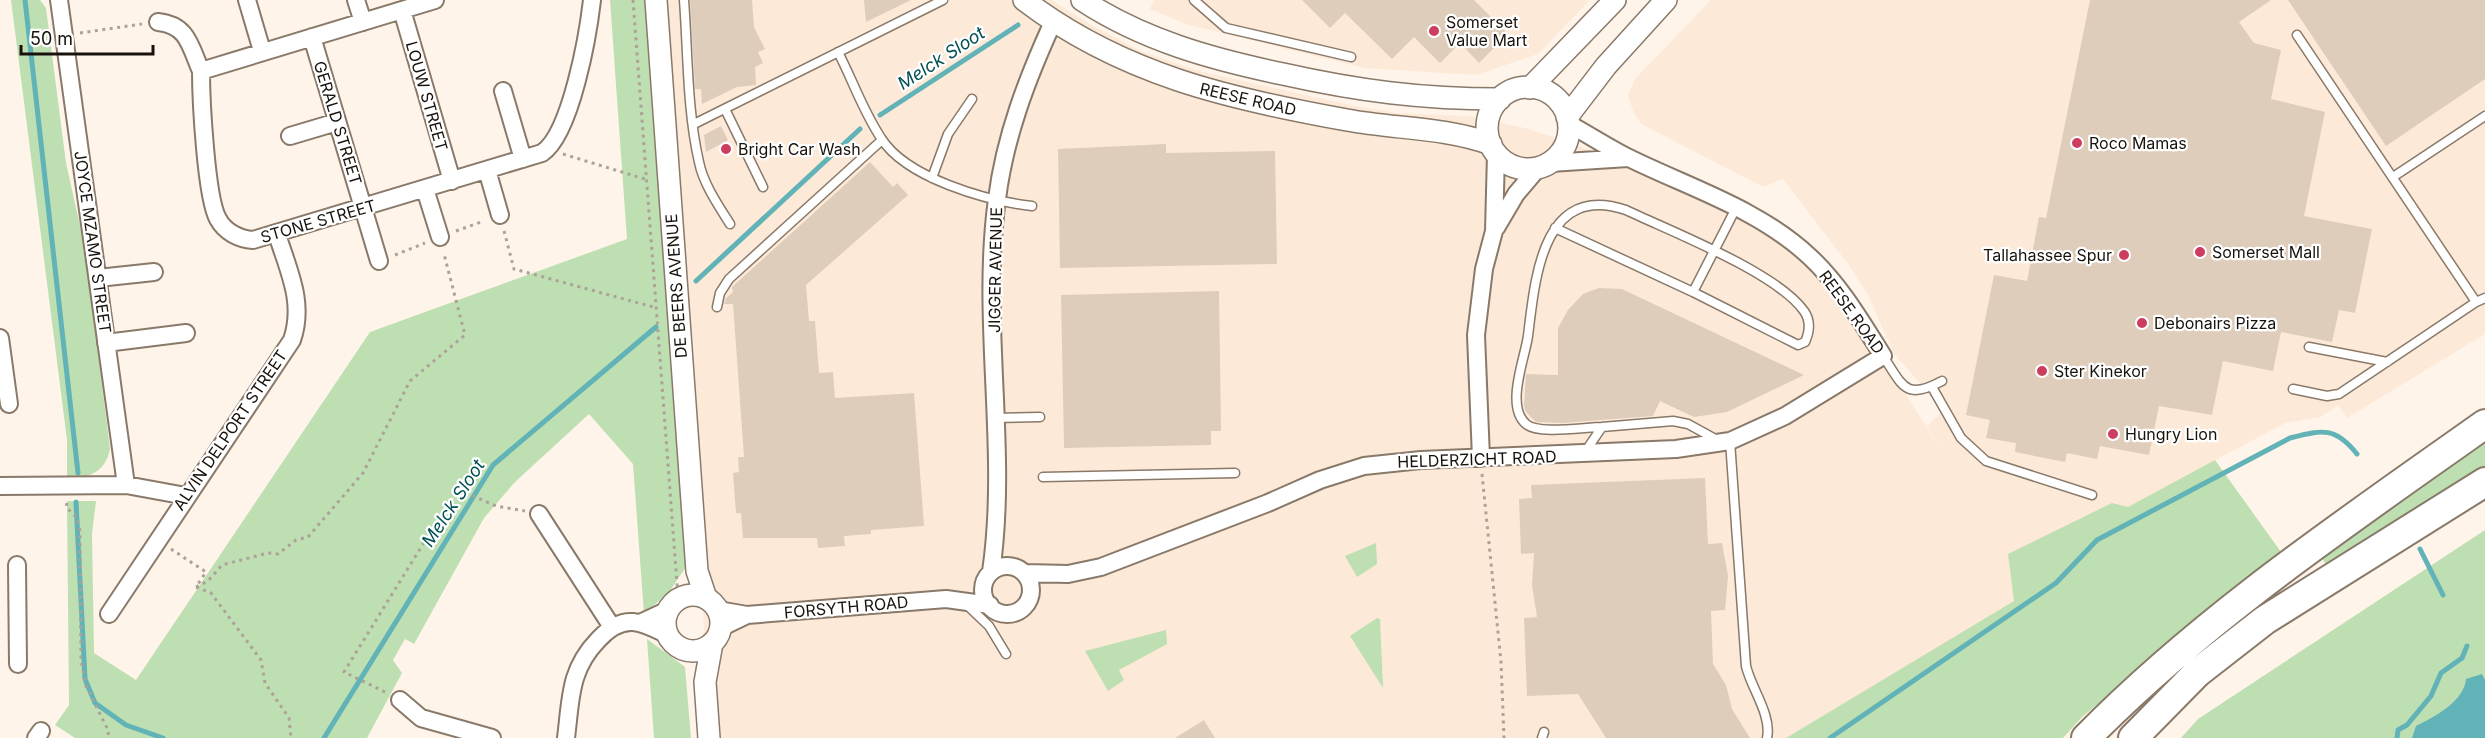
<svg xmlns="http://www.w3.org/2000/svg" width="2485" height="738" font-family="Inter,sans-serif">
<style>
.built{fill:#fde9d7}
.green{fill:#bedfb1}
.water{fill:#62b3b7}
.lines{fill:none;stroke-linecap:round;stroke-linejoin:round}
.stream{stroke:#62b3b7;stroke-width:5}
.building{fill:#dfcdbc}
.service-casing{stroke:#897969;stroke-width:11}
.minor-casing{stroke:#897969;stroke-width:20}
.tertiary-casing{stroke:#897969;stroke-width:24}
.trunk-casing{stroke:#897969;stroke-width:32}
.path{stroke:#aca299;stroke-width:3;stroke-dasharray:3 4.5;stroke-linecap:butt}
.service{stroke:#fff;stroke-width:8}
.minor{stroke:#fff;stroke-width:16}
.tertiary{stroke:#fff;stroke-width:21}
.trunk{stroke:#fff;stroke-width:28}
.poi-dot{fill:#cd3d5f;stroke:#fff;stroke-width:2}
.labels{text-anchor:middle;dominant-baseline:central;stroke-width:4.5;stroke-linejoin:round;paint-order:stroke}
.poi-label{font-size:16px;fill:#18120c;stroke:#fff;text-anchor:start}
.street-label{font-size:16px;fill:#18120c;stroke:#fff}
.water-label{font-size:18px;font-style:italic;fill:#015053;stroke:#fff}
</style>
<rect width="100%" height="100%" fill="#fff4e9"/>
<path class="built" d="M658 0H1052L1091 25 1141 51 1199 71 1355 106 1396 113 1469 116 1529 129 1675 179 1763 224 1838 288 1945 456 1927 426 1943 411 1893 352 1868 295 1848 264 1783 179 1763 187 1641 124 1633 111 1628 95 1635 79 1711 0H2485V334L2347 418 2338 405 2321 417 2285 423 2128 507 2006 607 1786 738H712Z
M1154 0H1590L1538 54 1476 75 1364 68 1186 24 1150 9Z"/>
<path class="green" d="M11 0H40L46 8 66 163 85 248 110 449C105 473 89 478 67 478V440Z
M610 0H645L686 567 669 592 644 614 633 464 589 414 514 483 484 518 414 644 405 639 393 660 402 673 367 738H75L55 725 69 705 67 501H96L92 534 94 653 136 680 370 332 627 239Z
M2485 440V468L2328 567 2321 557Z
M2215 460 2281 552 2082 717 2063 738H1786L2014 601 2008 554 2112 503 2128 507Z
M2485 530V738H2181L2198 719Z
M1376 543 1377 564 1357 577 1345 556Z
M1377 618 1380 619 1383 688 1350 636Z
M1166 630 1167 644 1119 670 1124 680 1108 691 1085 651Z
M647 639 685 667 691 738H654Z"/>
<path class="water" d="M2482 674 2485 680V738H2412L2416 726C2434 717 2464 702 2466 679Z"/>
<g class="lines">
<path class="stream" d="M25 0 78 473
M880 115 1018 25
M696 281 860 129
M76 502 85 679 95 703 126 725 163 738
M2420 549 2443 595
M324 738 493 465 656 327
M1830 738 2056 583 2097 540 2290 438C2322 430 2335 426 2357 454
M2397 738 2398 730 2407 725 2431 696 2441 673 2462 658 2467 646"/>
</g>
<path class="building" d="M690 0H752L754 27 765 49 758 52 763 63 755 67 756 85 737 87 702 104 701 89H695Z
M864 0H911L866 22Z
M1302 0H1474L1508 34 1479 63 1460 43 1440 63 1414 37 1392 59 1345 13 1330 28Z
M2090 0H2271L2239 22 2254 43 2281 50 2271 99 2325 112 2304 216 2372 229 2355 313 2339 310 2332 342 2281 332 2273 371 2223 361 2212 415 2159 406 2149 455 2100 446 2097 459 2067 453 2065 462 2015 452 2016 443 1986 438 1990 420 1966 415 1994 275 2027 281 2039 217 2046 218Z
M2288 0H2485V79L2386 146Z
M721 126 728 140 706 152 704 135Z
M1166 144V153L1275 151 1277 264 1060 268 1058 149Z
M870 162 893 187 897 183 908 195 806 285 809 321H815L819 373 833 372 835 398 914 393 924 526 871 530V534L844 536 845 546 818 548 817 538H743L741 513H736L733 473 739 472 738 457H744L733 304H724L726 298 733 292 732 287Z
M1599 288 1622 289 1804 375 1727 412 1694 417 1660 401 1653 416 1562 423 1536 422 1526 412 1524 406 1526 374 1558 375V328L1568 310 1583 294Z
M1219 291 1221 431H1211V445L1064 448 1061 295Z
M1705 478 1708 544 1722 543 1728 576 1725 610 1711 611 1713 664 1726 685 1732 709 1750 738H1606L1578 694 1527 696 1524 618 1537 617 1532 585 1534 553 1521 554 1519 499 1532 498 1531 485Z
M1204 720 1215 738H1175Z"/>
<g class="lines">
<defs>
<path id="service" d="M684 0C688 53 687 110 699 162 703 183 718 205 730 224
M1194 0 1226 28 1351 57
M2297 35 2476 302 2485 298
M838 52C853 81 863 111 881 138 906 178 987 201 1032 206
M725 109 763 187
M694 124 943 0
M2393 177 2485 116
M932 178 948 134 972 99
M1555 228 1693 292 1798 345 1805 342C1810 331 1811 321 1804 311 1776 272 1672 232 1626 210 1542 182 1535 279 1528 336 1525 358 1505 406 1526 424 1538 435 1585 427 1602 427
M1693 292 1736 208
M717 307 720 293 729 279 882 140
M2309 347 2387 362
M1883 356C1903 386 1905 401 1942 381
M1932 387 1961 438 1986 461 2092 495
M2293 389 2327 396 2339 394 2476 302
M995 418 1040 417
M1730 441 1746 666C1751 688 1772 715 1767 738
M1585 452 1602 427 1673 421 1688 424 1719 441
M1043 477 1235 473
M967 605 989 626 1006 654
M1542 738 1544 732"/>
<path id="minor" d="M59 0 126 485
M247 0 262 51
M356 0 363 22
M435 0 201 71C201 99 206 198 218 219 225 232 239 239 253 240L542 153C571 134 588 35 592 0
M402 10 452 181
M158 22C188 25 190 46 201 71
M312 37 379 261
M503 91 523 159
M290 136 337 122
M1550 163 1628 158
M487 170 500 215
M425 189 440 237
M1496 228 1516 194 1538 168
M98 278 154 272
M0 338 9 404
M106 343 186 333
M1481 458 1476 335 1484 269 1494 231 1496 154
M0 486 126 485 186 496
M539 514 612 627
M17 565 18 664
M983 590a24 24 0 1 1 48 0a24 24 0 1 1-48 0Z
M991 572C1009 449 980 322 997 199 1005 136 1027 79 1053 22
M1025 573 1068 574 1101 567 1268 503 1320 480 1364 466 1421 460 1676 449 1730 441 1785 416 1883 356C1861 321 1840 285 1810 257 1759 209 1690 188 1629 158 1609 148 1589 135 1569 124
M718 610 747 615 946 599 990 605
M109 614 292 340C305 302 288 270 277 234
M640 623 668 610
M720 628 747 615
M400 700 421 718 492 738
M36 738 41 731
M566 738C571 699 569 670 598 640 607 630 618 621 633 622 645 623 657 630 668 635"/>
<path id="tertiary" d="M656 0 697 571 706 598
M1024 0C1121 74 1229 99 1347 120 1395 129 1444 127 1491 144
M1082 0C1143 40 1211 59 1283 74 1359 91 1422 99 1500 99
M1487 128a41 41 0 1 1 82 0a41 41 0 1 1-82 0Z
M1530 88 1615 0
M1567 117 1606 66 1666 0
M665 623a28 28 0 1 1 56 0a28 28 0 1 1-56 0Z
M709 738 705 682 712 643"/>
<path id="trunk" d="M2086 738C2205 617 2347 522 2485 424
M2133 738 2197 673 2265 620 2485 482"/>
</defs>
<use href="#service" class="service-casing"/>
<use href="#minor" class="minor-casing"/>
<use href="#tertiary" class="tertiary-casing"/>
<use href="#trunk" class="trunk-casing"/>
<path class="path" d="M633 0 678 597
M80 33 142 24
M563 154 648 180
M456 231 484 221
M504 231 514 269 657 308
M395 255 425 243
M1482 474 1501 662 1504 738
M67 503 66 507 77 518 80 531 81 660 86 686 109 732 106 738
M171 549 206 572 196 587 211 593 261 660 265 683 289 718 291 738
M196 587 208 581 222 565 268 553 278 554 296 540 308 537 363 473 410 381 465 335 444 254
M385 692 344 672 457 489 496 506 525 511"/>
<use href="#service" class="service"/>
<use href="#minor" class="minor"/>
<use href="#tertiary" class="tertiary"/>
<use href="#trunk" class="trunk"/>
</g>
<g class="poi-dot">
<circle cx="1434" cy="31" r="6"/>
<circle cx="2077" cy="143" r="6"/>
<circle cx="726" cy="149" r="6"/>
<circle cx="2200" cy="252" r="6"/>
<circle cx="2124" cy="255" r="6"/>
<circle cx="2142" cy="323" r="6"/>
<circle cx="2042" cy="371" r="6"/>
<circle cx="2113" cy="434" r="6"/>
</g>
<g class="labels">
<g class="poi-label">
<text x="1446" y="22">Somerset<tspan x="1446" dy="18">Value Mart</tspan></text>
<text x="2089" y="143">Roco Mamas</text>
<text x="738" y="149">Bright Car Wash</text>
<text x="2212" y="252">Somerset Mall</text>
<text x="2112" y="255" text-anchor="end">Tallahassee Spur</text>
<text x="2154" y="323">Debonairs Pizza</text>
<text x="2054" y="371">Ster Kinekor</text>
<text x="2125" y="434">Hungry Lion</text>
</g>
<g class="street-label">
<text transform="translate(427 96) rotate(74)">LOUW STREET</text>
<text transform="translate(1248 99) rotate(13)">REESE ROAD</text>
<text transform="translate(338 123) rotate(73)">GERALD STREET</text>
<text transform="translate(318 221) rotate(-16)">STONE STREET</text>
<text transform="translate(93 242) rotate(82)">JOYCE MZAMO STREET</text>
<text transform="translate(995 270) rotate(-89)">JIGGER AVENUE</text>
<text transform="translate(676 286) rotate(-94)">DE BEERS AVENUE</text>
<text transform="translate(1852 312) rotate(54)">REESE ROAD</text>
<text transform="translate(230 430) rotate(-56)">ALVIN DELPORT STREET</text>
<text transform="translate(1477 459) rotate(-2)">HELDERZICHT ROAD</text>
<text transform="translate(846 607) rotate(-5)">FORSYTH ROAD</text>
</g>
<g class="water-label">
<text transform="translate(941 58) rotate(-33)">Melck Sloot</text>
<text transform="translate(453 503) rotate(-57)">Melck Sloot</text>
</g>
</g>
<path d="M21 45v9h132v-9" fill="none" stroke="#18120c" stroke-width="3"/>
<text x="30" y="45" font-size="18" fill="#18120c" stroke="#ffffff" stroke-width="4.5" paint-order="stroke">50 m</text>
</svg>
